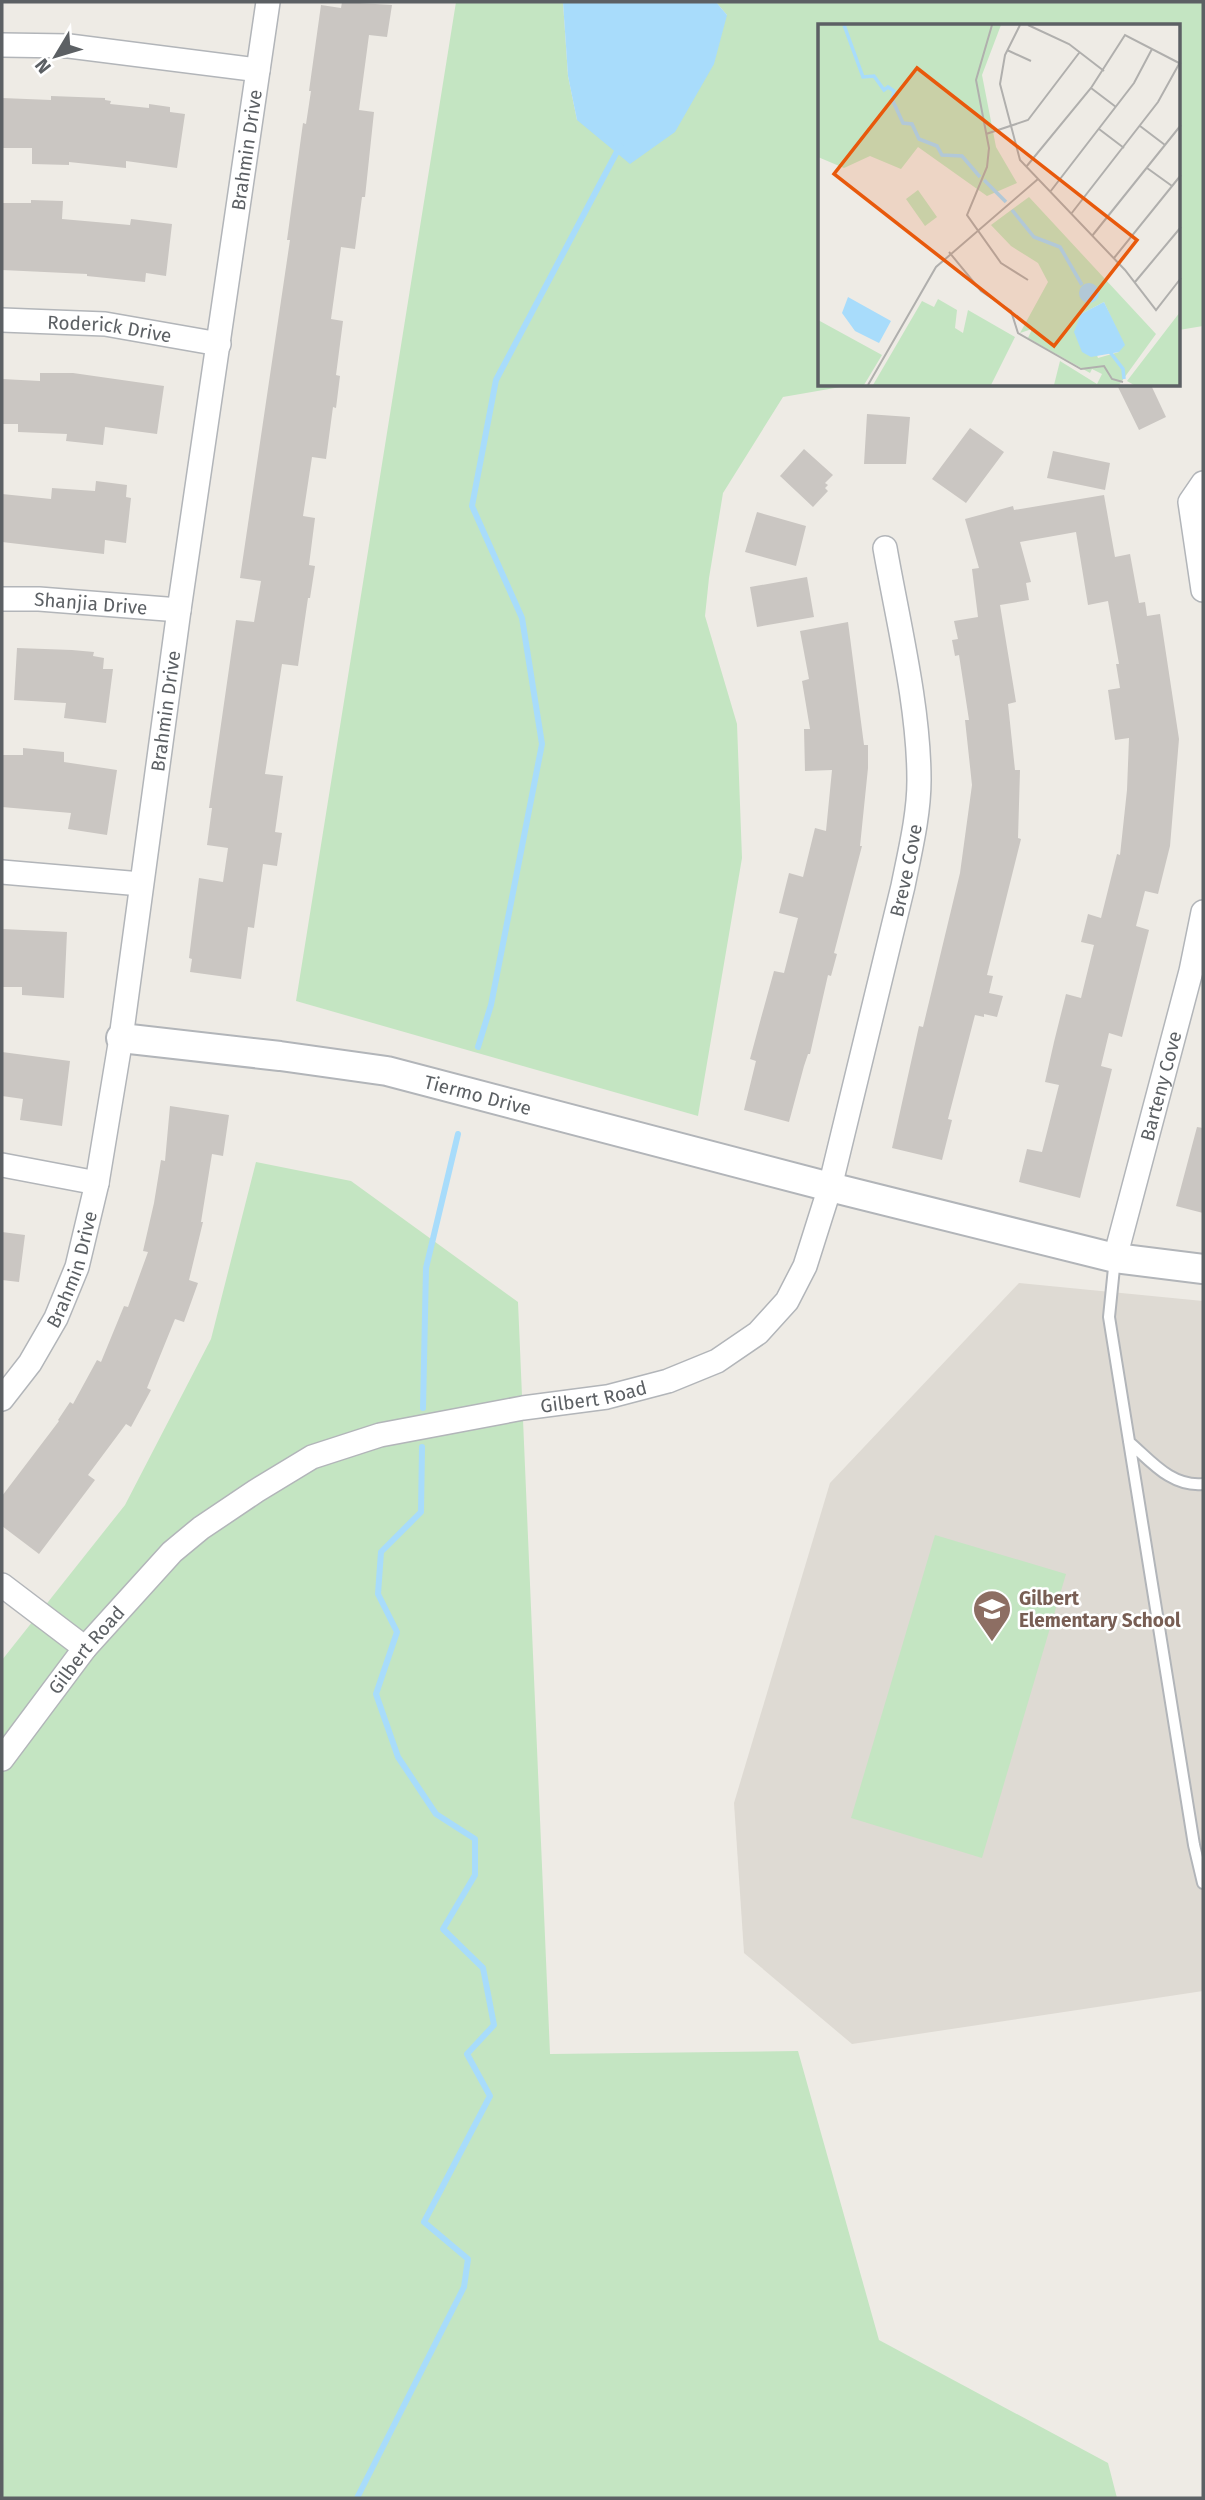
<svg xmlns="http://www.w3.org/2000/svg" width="1205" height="2500" font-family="'Fira Sans',sans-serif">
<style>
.education{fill:#dedad3}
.green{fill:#c4e5c2}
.water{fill:#a8dcfb}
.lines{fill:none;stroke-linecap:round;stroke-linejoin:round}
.stream{stroke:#a8dcfb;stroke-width:6}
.building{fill:#cac6c2}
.service-casing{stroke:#b2b5b9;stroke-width:14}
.minor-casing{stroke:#b2b5b9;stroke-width:26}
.tertiary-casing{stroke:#b2b5b9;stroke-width:32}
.service{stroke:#fff;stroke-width:10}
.minor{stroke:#fff;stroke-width:23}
.tertiary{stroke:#fff;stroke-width:28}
.labels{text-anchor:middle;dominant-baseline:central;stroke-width:5;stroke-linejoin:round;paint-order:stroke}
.street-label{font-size:19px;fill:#5c6064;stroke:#fff}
.education-label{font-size:19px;font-weight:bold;fill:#785e54;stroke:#fff;text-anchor:start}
.inset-river{fill:none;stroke:#a8dcfb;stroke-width:3.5}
.inset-road{fill:none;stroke:#b0afad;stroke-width:2}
.view{fill:#e8590c;fill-opacity:0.15;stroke:#e8590c;stroke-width:3.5}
.inset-edge{fill:none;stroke:#5c6064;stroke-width:3.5}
</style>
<rect width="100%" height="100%" fill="#eeebe5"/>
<path class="education" d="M1019 1283 1203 1301V1991L852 2044 744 1953 734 1803 830 1483Z"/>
<path class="green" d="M456 2H563L568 76 577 120 727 15 716 2H1203V326L1179 330V26H820V385H852L783 397 723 493 709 578 705 616 737 724 742 858 698 1116 296 1001Z
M256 1162 351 1181 518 1302 550 2054 798 2051 879 2340 1108 2463 1117 2498H2V1660L125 1505 211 1339Z
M935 1535 1066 1574 982 1858 851 1818Z"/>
<path class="water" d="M563 2H716L727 15 714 64 675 132 630 164 577 120 568 76Z"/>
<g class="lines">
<path class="stream" d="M478 1047 491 1005 542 744 522 618 472 506 496 380 620 146
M423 1408 426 1268 458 1134
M357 2498 464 2287 468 2259 424 2222 490 2096 467 2054 494 2025 483 1968 443 1929 475 1875V1839L436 1814 398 1757 376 1694 397 1632 378 1594 381 1552 421 1512 422 1447"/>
</g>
<path class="building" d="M342 2 392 5 387 37 369 35 359 110 374 112 365 197H362L355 249 341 247 331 319 343 321 336 375 340 376 336 408 333 407 326 459 312 457 303 516 315 518 309 565 315 566 310 598H308L298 666 282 664 265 774 283 776 275 832 282 833 277 866 263 864 254 928 248 927 241 979 190 972 192 959 189 958 199 878 223 882 228 848 207 845 212 808H209L236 620 254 622 261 581 240 578 290 240H287L303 123 306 124 311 91H309L321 5 341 8Z
M51 96 105 98V100L111 101 110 104 149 108V104L170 107V112L185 114 177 168 126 161V168L69 162V165L32 164V148H2V98L51 100Z
M31 200 63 201 62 219 130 225 131 219 172 224 166 276 146 273 145 282 87 276V274L2 270V203H31Z
M40 373H73L164 386 157 434 105 427 103 445 66 441 67 434 18 432V424H2V379L40 381Z
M1117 385H1151L1166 417 1139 430Z
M867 414 910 417 906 464H864Z
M970 428 1004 452 966 503 932 479Z
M804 449 833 475 825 483 828 485 825 488 828 491 813 507 780 476Z
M1053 451 1110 463 1105 490 1047 478Z
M96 481 127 485 126 497 131 498 126 543 105 540 104 554 2 542V494L51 499 52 488 95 491Z
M1104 495 1115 557 1130 554 1139 603 1145 602 1147 616 1160 614 1179 739 1170 846 1158 894 1145 891 1136 926 1149 930 1122 1037 1109 1033 1101 1066 1112 1069 1080 1198 1019 1182 1027 1149 1042 1152 1059 1085 1045 1082 1054 1042 1066 994 1081 998 1094 945 1081 942 1088 914 1101 918 1117 854 1120 855 1127 790 1129 738 1115 740 1108 690 1120 688 1116 664H1119L1108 601 1088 605 1076 532 1020 542 1031 582 1026 583 1029 600 1000 605 1016 702 1008 704 1015 770H1020L1018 838 1021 839 987 975 993 976 989 993 1003 996 997 1017 984 1014V1017L975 1015 948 1119 952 1120 942 1160 892 1148 919 1026 923 1027 960 873 972 785 965 720H969L959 655 955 656 952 640 958 639 954 621 978 617 972 569 979 568 965 519 1013 506 1014 510Z
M757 512 806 526 796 566 745 552Z
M807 577 814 617 757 627 750 587Z
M848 622 864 745H868V768L860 846H862L834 953 837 954 831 976 828 975 810 1054H808L804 1066 789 1122 744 1110 756 1061 750 1059 761 1018 774 971 784 973 798 918 779 913 789 873 803 877 815 828 826 831 832 770 805 771 804 729H810L802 681 809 679 800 631Z
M17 648 72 650 94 652 93 656 104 658 103 669H113L106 723 64 718 66 703 14 700Z
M23 748 64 752V762L117 770 107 835 68 829 71 813 2 807V755H23Z
M2 929 67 932 64 998 22 995V987H2Z
M2 1052 70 1061 62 1126 20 1120 23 1099 2 1096Z
M170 1106 229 1115 223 1156 212 1154 201 1222H203L189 1280 198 1283 184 1322 175 1319 147 1388 151 1390 131 1427 126 1424 88 1475 95 1480 39 1554 2 1526V1496L59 1421 58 1420 70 1402 73 1404 97 1360 101 1362 124 1306 128 1307 148 1252 143 1251 154 1203 161 1160 165 1161Z
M1197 1127 1203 1128V1213L1176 1206Z
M2 1232 25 1235 19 1282 2 1280Z"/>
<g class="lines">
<defs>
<path id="service" d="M1115 1258 1109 1317 1194 1845 1203 1883
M1129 1442C1151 1461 1171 1487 1203 1484"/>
<g id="minor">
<path d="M2 45 69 46 258 70"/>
<path id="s1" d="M2 320 105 324 219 344"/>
<path d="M1203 483 1190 502 1203 590"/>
<path id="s2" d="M2 599H39L179 610"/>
<path d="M2 872 141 884"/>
<path d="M2 1165 97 1183"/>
<path id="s3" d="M1115 1258 1191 971 1203 912"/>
<path id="s4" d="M2 1399 30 1363 56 1318 77 1267 97 1183 121 1038 179 610 268 2"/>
<path d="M2 1585 85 1648"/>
<path id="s5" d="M2 1759 85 1648 172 1552 201 1528 256 1491 312 1457 380 1435 523 1408 607 1397 668 1381 717 1361 758 1333 787 1301 805 1266 830 1187 903 886C910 851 919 815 919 780 919 706 898 622 885 548"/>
</g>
<g id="tertiary">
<path id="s6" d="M121 1038 280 1056 387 1071 830 1187 1115 1258 1203 1269"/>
</g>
</defs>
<use href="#service" class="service-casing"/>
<use href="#minor" class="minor-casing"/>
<use href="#tertiary" class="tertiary-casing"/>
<use href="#service" class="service"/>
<use href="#minor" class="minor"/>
<use href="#tertiary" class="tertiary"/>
</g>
<defs>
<symbol id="school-pin" viewBox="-11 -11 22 30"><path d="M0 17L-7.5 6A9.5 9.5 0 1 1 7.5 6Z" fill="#8d6e63" stroke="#fff"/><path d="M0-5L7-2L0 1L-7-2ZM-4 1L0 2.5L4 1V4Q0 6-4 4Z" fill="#fff"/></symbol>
</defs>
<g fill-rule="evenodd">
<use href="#school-pin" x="970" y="1587" width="44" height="60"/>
</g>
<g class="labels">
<g class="street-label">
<text stroke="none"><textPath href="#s4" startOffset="1283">Brahmin Drive</textPath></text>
<text stroke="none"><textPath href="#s1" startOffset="108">Roderick Drive</textPath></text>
<text stroke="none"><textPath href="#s2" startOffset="89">Shanjia Drive</textPath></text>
<text stroke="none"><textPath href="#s4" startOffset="716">Brahmin Drive</textPath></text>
<text stroke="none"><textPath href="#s5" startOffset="1396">Breve Cove</textPath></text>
<text stroke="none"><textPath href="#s3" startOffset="178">Barteny Cove</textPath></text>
<text stroke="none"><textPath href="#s6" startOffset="362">Tiermo Drive</textPath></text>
<text stroke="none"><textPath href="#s4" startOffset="149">Brahmin Drive</textPath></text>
<text stroke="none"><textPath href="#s5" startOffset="726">Gilbert Road</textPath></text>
<text stroke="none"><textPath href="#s5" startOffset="138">Gilbert Road</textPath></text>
</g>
<g class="education-label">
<text x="1019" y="1598">Gilbert<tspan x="1019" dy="22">Elementary School</tspan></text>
</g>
</g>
<g transform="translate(818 24)">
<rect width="362" height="362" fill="#eeebe5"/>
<path d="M0 1H183L164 51 178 123 199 159 169 172 100 123 83 145 52 132 26 144 0 133ZM100 166 119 193 107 202 88 175ZM211 173 338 310 301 361H236L242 337 279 360 284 350 274 345 272 349 210 314 214 305 202 309 230 258 220 239 193 222 173 201ZM286 278 301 311V328L280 334 263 290ZM120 275 139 286 137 304 145 309 150 286 197 313 173 361H55L104 277 116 283ZM362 288V361H316L309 357ZM0 296 64 331 46 361H0Z" fill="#c4e5c2" fill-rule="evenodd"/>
<path d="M261 269a10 10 0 1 1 20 0a10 10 0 1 1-20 0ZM30 273 73 297 61 319 37 307 24 289ZM286 278 307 321 301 328 273 333 264 328 256 308 263 290Z" fill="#a8dcfb"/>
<path class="inset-river" d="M26 1 45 53 56 52 66 66 70 63 76 67 74 75 85 99 94 100 101 115 119 122 124 131 144 132 162 153M166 156 188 178M194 186 216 213 242 223 264 261M292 328 305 345 306 355"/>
<path class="inset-road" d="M174 1 158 56 171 124 169 143 149 191 183 239 210 256M202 1 187 31 182 60 202 136 307 246 338 286 363 254M210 1 251 20 286 47M189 26 213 37M273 64 298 83M322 102 347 121M281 105 306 124M168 110 210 96 261 29M208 143 273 64 307 11 363 40M329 144 354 162M232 168 316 59 334 25M253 190 340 78 361 40M274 212 363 101M131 228 163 267 193 287 200 309 263 345 286 342 294 355 305 358M296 234 363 151M317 258 363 203M50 361 118 243 220 155"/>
<path class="view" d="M99 44 319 216 236 322 16 150Z"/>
<rect width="362" height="362" class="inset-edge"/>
</g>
<rect width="1205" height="2500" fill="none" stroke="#5c6064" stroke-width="7"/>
<g transform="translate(56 56) rotate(232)" stroke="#ffffff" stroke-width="5" paint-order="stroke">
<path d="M0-5L12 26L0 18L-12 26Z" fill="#5c6064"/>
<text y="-10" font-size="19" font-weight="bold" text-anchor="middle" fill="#5c6064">N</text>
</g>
</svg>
